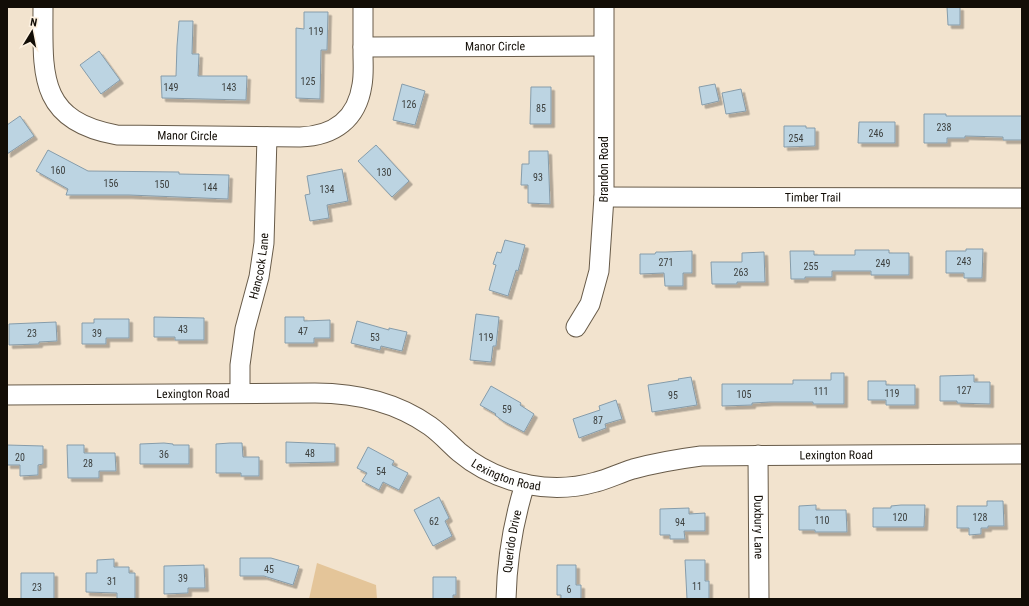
<svg xmlns="http://www.w3.org/2000/svg" width="1029" height="606" font-family="'Roboto Condensed',sans-serif">
<style>
.green{fill:#e4c599}
.building{fill:#bcd4e2;stroke:#869caa;filter:url(#shadow)}
.lines{fill:none;stroke-linecap:round;stroke-linejoin:round}
.minor-casing{stroke:#685b49;stroke-width:21}
.minor{stroke:#fff;stroke-width:19}
.labels{text-anchor:middle;dominant-baseline:central;stroke-width:3;stroke-linejoin:round;paint-order:stroke}
.number-label{font-size:10px;fill:#3c3f3d}
.street-label{font-size:12px;fill:#120d06;stroke:#fdf1e0}
</style>
<defs>
<filter id="shadow"><feDropShadow dx="3.5" dy="3.5" stdDeviation="0" flood-color="#0004"/></filter>
</defs>
<rect width="100%" height="100%" fill="#f2e3ce"/>
<path class="green" d="M317 563 376 585 377 599H309Z"/>
<path class="building" d="M947 7H960V25H948Z
M304 12H328L327 50H321L320 99 296 98V28L304 29Z
M179 21H193L192 54H199L198 76H247L246 100 162 98 161 76H176L177 46Z
M99 51 120 80 101 94 80 65Z
M402 84 425 91 415 125 393 120Z
M715 84 719 101 702 105 699 87Z
M531 87H551V124H530Z
M741 89 746 111 726 114 722 93Z
M924 114H946V116H1022V140H1003V137L965 136V138H947V143H924Z
M20 116 34 136 7 154V125Z
M859 122H895V143H858Z
M784 126H806V128H815V146L784 147Z
M376 145 409 181 392 197 358 161Z
M48 150 88 171 179 172V174L229 175 228 199 129 195H66L68 189 36 171Z
M529 151H548L550 204 528 203V185H521L522 164H529Z
M342 169 348 201 327 205 329 218 310 221 305 195 310 194 307 176Z
M505 240 525 245 518 271 516 270 508 296 489 290 496 265 493 264 497 252 501 253Z
M966 249H983L982 278H964V273H946V251H966Z
M855 250H889V253H909V275H871V271H832V277H805V279H791L790 251H814V255H855Z
M692 251V273H683V286H665L664 273 640 274V254H655L656 252H665Z
M764 252 765 282H737V284H712L711 262H742V253Z
M476 314 499 317 496 346H493L491 362 470 360Z
M154 317 204 318V340H175V337H154Z
M285 317H304V321L330 320V338H314V343H285Z
M94 319H129V338H106V344H82V323H94Z
M357 321 389 330V328L407 332 402 351 381 346 380 350 351 343Z
M56 322 57 341 39 342V344L9 345V324Z
M831 373H844V404H813V402H770L752 403V405L722 406V384H793V380H831Z
M974 375V382H990V404L957 403V401H940V376Z
M691 377 697 405 652 412 648 385 679 380 678 379Z
M868 381H886V385H915V405H886V400H868Z
M491 386 521 403 520 405 534 414 524 432 503 421 495 415 496 414 480 405Z
M616 400 622 419 605 424 606 428 579 438 573 419 600 410 599 406Z
M286 442 335 444V462L286 463Z
M164 443 173 444V445H189V464H140V444Z
M230 443H242L243 457H259V476H241V473H216V444Z
M7 445 43 446V464L38 465V475L20 476V465H7Z
M67 445H84V453H115L116 471H99V478H68Z
M368 447 394 461 392 465 408 473 399 490 383 482 379 490 362 481 367 473 357 468Z
M439 497 449 518 445 521 452 536 433 546 414 510Z
M987 501H1003L1004 526H988V528H981V534L969 535V528H957V506H987Z
M816 505V510H846L847 532H815V530H799V506Z
M901 505H925L924 527H873V508H891V506Z
M689 508V514L705 513V531H684L685 539H670V535H660V509Z
M240 558H271L299 566 293 585 264 576H240Z
M114 559V567H129V573H135V599H117V593L86 592V573H97V560Z
M685 560H705V581H709V599H687Z
M204 565 205 588H188V593L164 594V566Z
M557 565H576V585H581V599H561V595H557Z
M21 573H54V599H21Z
M433 577H456V595H453V599H433Z"/>
<g class="lines">
<defs>
<g id="minor">
<path id="s1" d="M43 7C43 73 37 121 117 135L300 137C334 136 357 119 362 85 364 74 363 64 363 54 363 38 363 23 363 7"/>
<path id="s2" d="M363 47 603 46"/>
<path id="s3" d="M604 197 1022 198"/>
<path id="s4" d="M576 327 590 304 599 271 604 197V7"/>
<path id="s5" d="M240 393V365L245 329 259 277 264 243 267 137"/>
<path id="s6" d="M7 395 315 393C357 393 396 402 430 426 441 434 449 443 459 452 479 469 504 480 530 485 551 489 575 488 596 482 608 479 620 473 633 469 655 463 678 459 701 456L1022 454"/>
<path id="s7" d="M758 455 759 599"/>
<path id="s8" d="M506 599C507 559 513 522 525 484"/>
</g>
</defs>
<use href="#minor" class="minor-casing"/>
<use href="#minor" class="minor"/>
</g>
<g class="labels">
<g class="number-label">
<text x="316" y="31">119</text>
<text x="308" y="81">125</text>
<text x="171" y="87">149</text>
<text x="229" y="87">143</text>
<text x="409" y="104">126</text>
<text x="541" y="108">85</text>
<text x="944" y="127">238</text>
<text x="876" y="133">246</text>
<text x="796" y="138">254</text>
<text x="58" y="170">160</text>
<text x="384" y="172">130</text>
<text x="538" y="177">93</text>
<text x="111" y="183">156</text>
<text x="162" y="184">150</text>
<text x="210" y="187">144</text>
<text x="327" y="189">134</text>
<text x="964" y="261">243</text>
<text x="666" y="262">271</text>
<text x="883" y="263">249</text>
<text x="811" y="266">255</text>
<text x="741" y="272">263</text>
<text x="183" y="329">43</text>
<text x="303" y="331">47</text>
<text x="32" y="333">23</text>
<text x="97" y="333">39</text>
<text x="375" y="337">53</text>
<text x="486" y="337">119</text>
<text x="964" y="390">127</text>
<text x="821" y="391">111</text>
<text x="892" y="393">119</text>
<text x="744" y="394">105</text>
<text x="673" y="395">95</text>
<text x="507" y="409">59</text>
<text x="598" y="420">87</text>
<text x="310" y="453">48</text>
<text x="164" y="454">36</text>
<text x="20" y="457">20</text>
<text x="88" y="463">28</text>
<text x="381" y="471">54</text>
<text x="900" y="517">120</text>
<text x="980" y="517">128</text>
<text x="822" y="520">110</text>
<text x="434" y="521">62</text>
<text x="680" y="522">94</text>
<text x="269" y="569">45</text>
<text x="183" y="578">39</text>
<text x="112" y="581">31</text>
<text x="697" y="586">11</text>
<text x="37" y="587">23</text>
<text x="569" y="589">6</text>
</g>
<g class="street-label">
<text stroke="none"><textPath href="#s2" startOffset="132">Manor Circle</textPath></text>
<text stroke="none"><textPath href="#s1" startOffset="239">Manor Circle</textPath></text>
<text stroke="none"><textPath href="#s4" startOffset="163">Brandon Road</textPath></text>
<text stroke="none"><textPath href="#s3" startOffset="209">Timber Trail</textPath></text>
<text stroke="none"><textPath href="#s5" startOffset="129">Hancock Lane</textPath></text>
<text stroke="none"><textPath href="#s6" startOffset="186">Lexington Road</textPath></text>
<text stroke="none"><textPath href="#s6" startOffset="858">Lexington Road</textPath></text>
<text stroke="none"><textPath href="#s6" startOffset="522">Lexington Road</textPath></text>
<text stroke="none"><textPath href="#s7" startOffset="72">Duxbury Lane</textPath></text>
<text stroke="none"><textPath href="#s8" startOffset="58">Querido Drive</textPath></text>
</g>
</g>
<rect width="1029" height="606" fill="none" stroke="#120d06" stroke-width="16"/>
<g transform="translate(32 32) rotate(10)" stroke="#fdf1e0" stroke-width="3" paint-order="stroke">
<path d="M0-3L7 15L0 10L-7 15Z" fill="#120d06"/>
<text y="-6" font-size="11" font-weight="bold" text-anchor="middle" fill="#120d06">N</text>
</g>
</svg>
